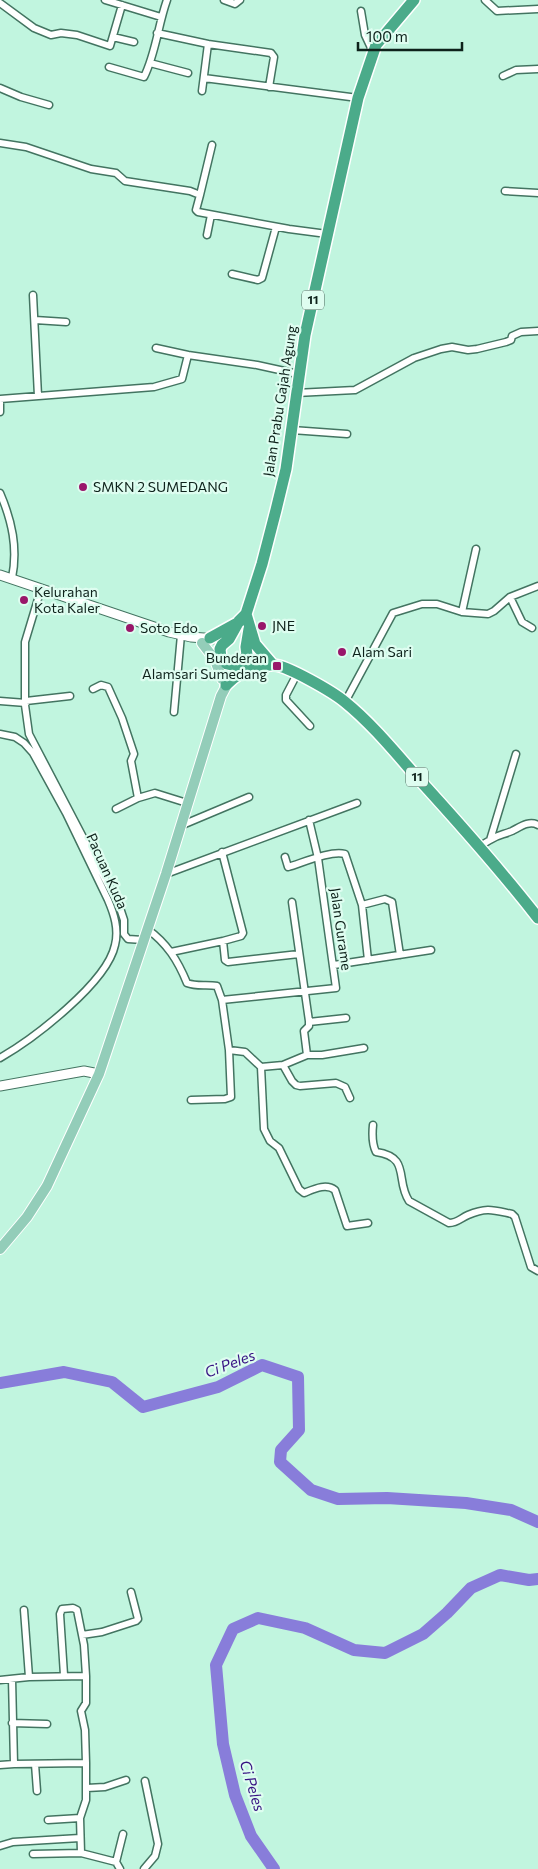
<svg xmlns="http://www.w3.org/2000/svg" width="538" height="1869" viewBox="0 0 538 1869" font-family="Commissioner,sans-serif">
	<rect width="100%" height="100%" fill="#c1f5df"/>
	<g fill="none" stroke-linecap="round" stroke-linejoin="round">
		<!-- river -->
		<path stroke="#887dda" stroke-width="12" d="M0,1383L64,1372L112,1382L143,1407L218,1387L262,1365L298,1377L299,1430L281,1450L280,1462L311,1490L338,1499L387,1498L466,1503L511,1510L538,1522
			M274,1869L251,1836L235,1795L223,1744L216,1665L233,1629L258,1618L305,1628L354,1650L385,1653L423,1634L447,1613L471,1588L500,1575L529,1580L538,1579"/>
		<!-- street casing -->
		<g stroke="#437461" stroke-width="9">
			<path id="street" d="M105,0L161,17
				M224,0L235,4L240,0
				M485,0L497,11L538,9
				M0,3L34,28L51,35L61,33L77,35L110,46L122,5
				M361,11L365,35L373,52
				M157,33L208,44
				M113,37L134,42
				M150,63L188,73
				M109,67L144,77C156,53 158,25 167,0
				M503,76L516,70L538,69
				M204,78L358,98
				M0,88L21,97L49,105
				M202,91L208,44L271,53L274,57L269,87
				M0,143L26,147L91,169L116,173L125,181L190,191L200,195L196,210L198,212L289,229L327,234
				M505,191L538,193
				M200,195L212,145
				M207,235L211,215
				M232,274L258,280L262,278L276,227
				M33,295L38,396
				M35,320L66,322
				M156,348L188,355
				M296,393L355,390L414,358L441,349L452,347L468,350L477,349L506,342L511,340L512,336L521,332L538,331
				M0,399L154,387L182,379L188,355L257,365L298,374
				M0,412V399
				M292,430L347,434
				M0,493C12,521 18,548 12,578
				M41,589L25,642V705L29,734L120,908L124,920V934L128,939L143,940
				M510,597L522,622L532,628
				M462,612L476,549
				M297,674L286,695V700L310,726
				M93,689L101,685L108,687L122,718L134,754L131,761L138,798
				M0,701L26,703
				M26,701L70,696
				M345,702L393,613L422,604H437L462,612L488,614L494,611L510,597L538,586
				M174,712L181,635
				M0,734L15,737L24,743L33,753L66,813L108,900C114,914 119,929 115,945C107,983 33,1039 0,1058
				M116,809L138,798L155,793L187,803
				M180,826L249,797
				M490,840C499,834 503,835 512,831C520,827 529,820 538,825
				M480,846L490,840L516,754
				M285,857L288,867C302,863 331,850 345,854L362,905L368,960
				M166,874L357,803
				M292,902L309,1021V1026L304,1031L307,1055H322L364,1048
				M362,905L385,899L392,902L400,955
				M147,929C167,943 178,961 187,983C197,987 207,984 217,986L222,1000L229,1050L245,1052L261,1067L283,1065L307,1055
				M223,941L225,960L228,962L299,954
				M171,952L223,941L241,936L243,933L222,852
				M334,965L431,950
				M222,1000L336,988L318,858L309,820
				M309,1022L346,1018
				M283,1065L292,1081L296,1085L300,1086L336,1083L345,1087L350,1098
				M261,1067L264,1129L270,1141L279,1148L299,1189L304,1193C314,1189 326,1183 335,1190L347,1226L368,1223
				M191,1100L225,1099L231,1097L229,1050
				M373,1125C372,1135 372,1144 376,1152C411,1157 395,1180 409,1201L449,1223C457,1223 461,1218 468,1215C487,1207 493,1210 512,1214L515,1217L531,1267L538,1271
				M24,1610L29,1677
				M82,1635L102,1632L136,1621L138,1619L131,1592
				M12,1679L14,1764L86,1763V1800L80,1818L81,1853L116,1862L120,1869
				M0,1680L29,1677L86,1676L84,1645L77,1610L73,1608L62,1609L60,1614L64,1675
				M12,1723L47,1724
				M86,1763L85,1730L81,1711L86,1703V1676
				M35,1764L37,1791
				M0,1765L14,1764
				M87,1788L105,1787L126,1780
				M48,1820L80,1818
				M0,1846L13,1842L80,1838
				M33,1854L81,1853
				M116,1862L123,1834
				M144,1869L155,1856L158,1844L145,1781"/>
		</g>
		<!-- secondary casing -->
		<g stroke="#437461" stroke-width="11">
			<path id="secondary" d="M0,575L169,632L191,637L217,639
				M0,1086L84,1071L99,1074"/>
		</g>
		<!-- primary casing -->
		<g stroke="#fff" stroke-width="12">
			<path id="primary" d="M202,643L215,660L222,679
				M0,1249L27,1217L47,1186L99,1074L166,874L221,696L230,679"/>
		</g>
		<!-- highway casing -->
		<g stroke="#fff" stroke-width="14">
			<path id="highway" d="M246,614L255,644L273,665
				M210,638L239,622
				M240,664L247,655L246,647L249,629
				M262,666L251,664L236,666L227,664L221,658L220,649L222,645L229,639L239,621L246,614L262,564L276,510L286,469L305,335L358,98L376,45L414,0
				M226,685C239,672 255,664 274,665C288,666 333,692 345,702C371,723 394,751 416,776C458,822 499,868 538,918"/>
		</g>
		<!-- street -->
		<use href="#street" stroke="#fff" stroke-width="6"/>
		<!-- secondary -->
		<use href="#secondary" stroke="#fff" stroke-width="9"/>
		<!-- primary -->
		<use href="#primary" stroke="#93cdb9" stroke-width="10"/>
		<!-- highway -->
		<use href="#highway" stroke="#4bab8a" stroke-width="11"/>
	</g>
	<!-- markers -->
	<g fill="#99166a" stroke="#defdf0" stroke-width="2">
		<circle cx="83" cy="487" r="5"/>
		<circle cx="24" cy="600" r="5"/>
		<circle cx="262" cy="626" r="5"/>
		<circle cx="130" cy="628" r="5"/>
		<circle cx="342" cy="652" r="5"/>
		<rect x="272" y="661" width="10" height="10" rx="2.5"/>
	</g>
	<g text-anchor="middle" stroke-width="4.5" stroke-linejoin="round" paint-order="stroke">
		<!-- shield labels -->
		<g fill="#defdf0" stroke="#4c645b" stroke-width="1">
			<rect x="302" y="290.5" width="22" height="19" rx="4"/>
			<rect x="406" y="767.5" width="22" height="19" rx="4"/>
		</g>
		<g font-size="12" font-weight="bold" fill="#0e221b">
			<text x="313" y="304">11</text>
			<text x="417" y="781">11</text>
		</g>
		<!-- street labels -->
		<g font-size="14" fill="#0e221b" stroke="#defdf0">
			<text transform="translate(280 401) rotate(-81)" y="5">Jalan Prabu Gajah Agung</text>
			<text transform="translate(107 871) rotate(66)" y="5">Pacuan Kuda</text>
			<text transform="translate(341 929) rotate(82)" y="5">Jalan Gurame</text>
		</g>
		<!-- poi labels -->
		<g font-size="14" fill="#0e221b" stroke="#defdf0" text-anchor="start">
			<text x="93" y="492">SMKN 2 SUMEDANG</text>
			<text x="34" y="597">Kelurahan<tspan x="34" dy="16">Kota Kaler</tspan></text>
			<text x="272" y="631">JNE</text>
			<text x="140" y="633">Soto Edo</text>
			<text x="352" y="657">Alam Sari</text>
			<text x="267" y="663" text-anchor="end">Bunderan<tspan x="267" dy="16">Alamsari Sumedang</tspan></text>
		</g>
		<!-- water labels -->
		<g font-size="15" font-style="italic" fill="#371383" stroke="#defdf0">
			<text transform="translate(230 1364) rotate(-21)" y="5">Ci Peles</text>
			<text transform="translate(252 1786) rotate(73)" y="5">Ci Peles</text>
		</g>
	</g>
	<!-- scale -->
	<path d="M358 42v8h104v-8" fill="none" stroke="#0e221b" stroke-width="2.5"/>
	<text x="366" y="42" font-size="15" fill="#0e221b" stroke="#defdf0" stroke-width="4" paint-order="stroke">100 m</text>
</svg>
